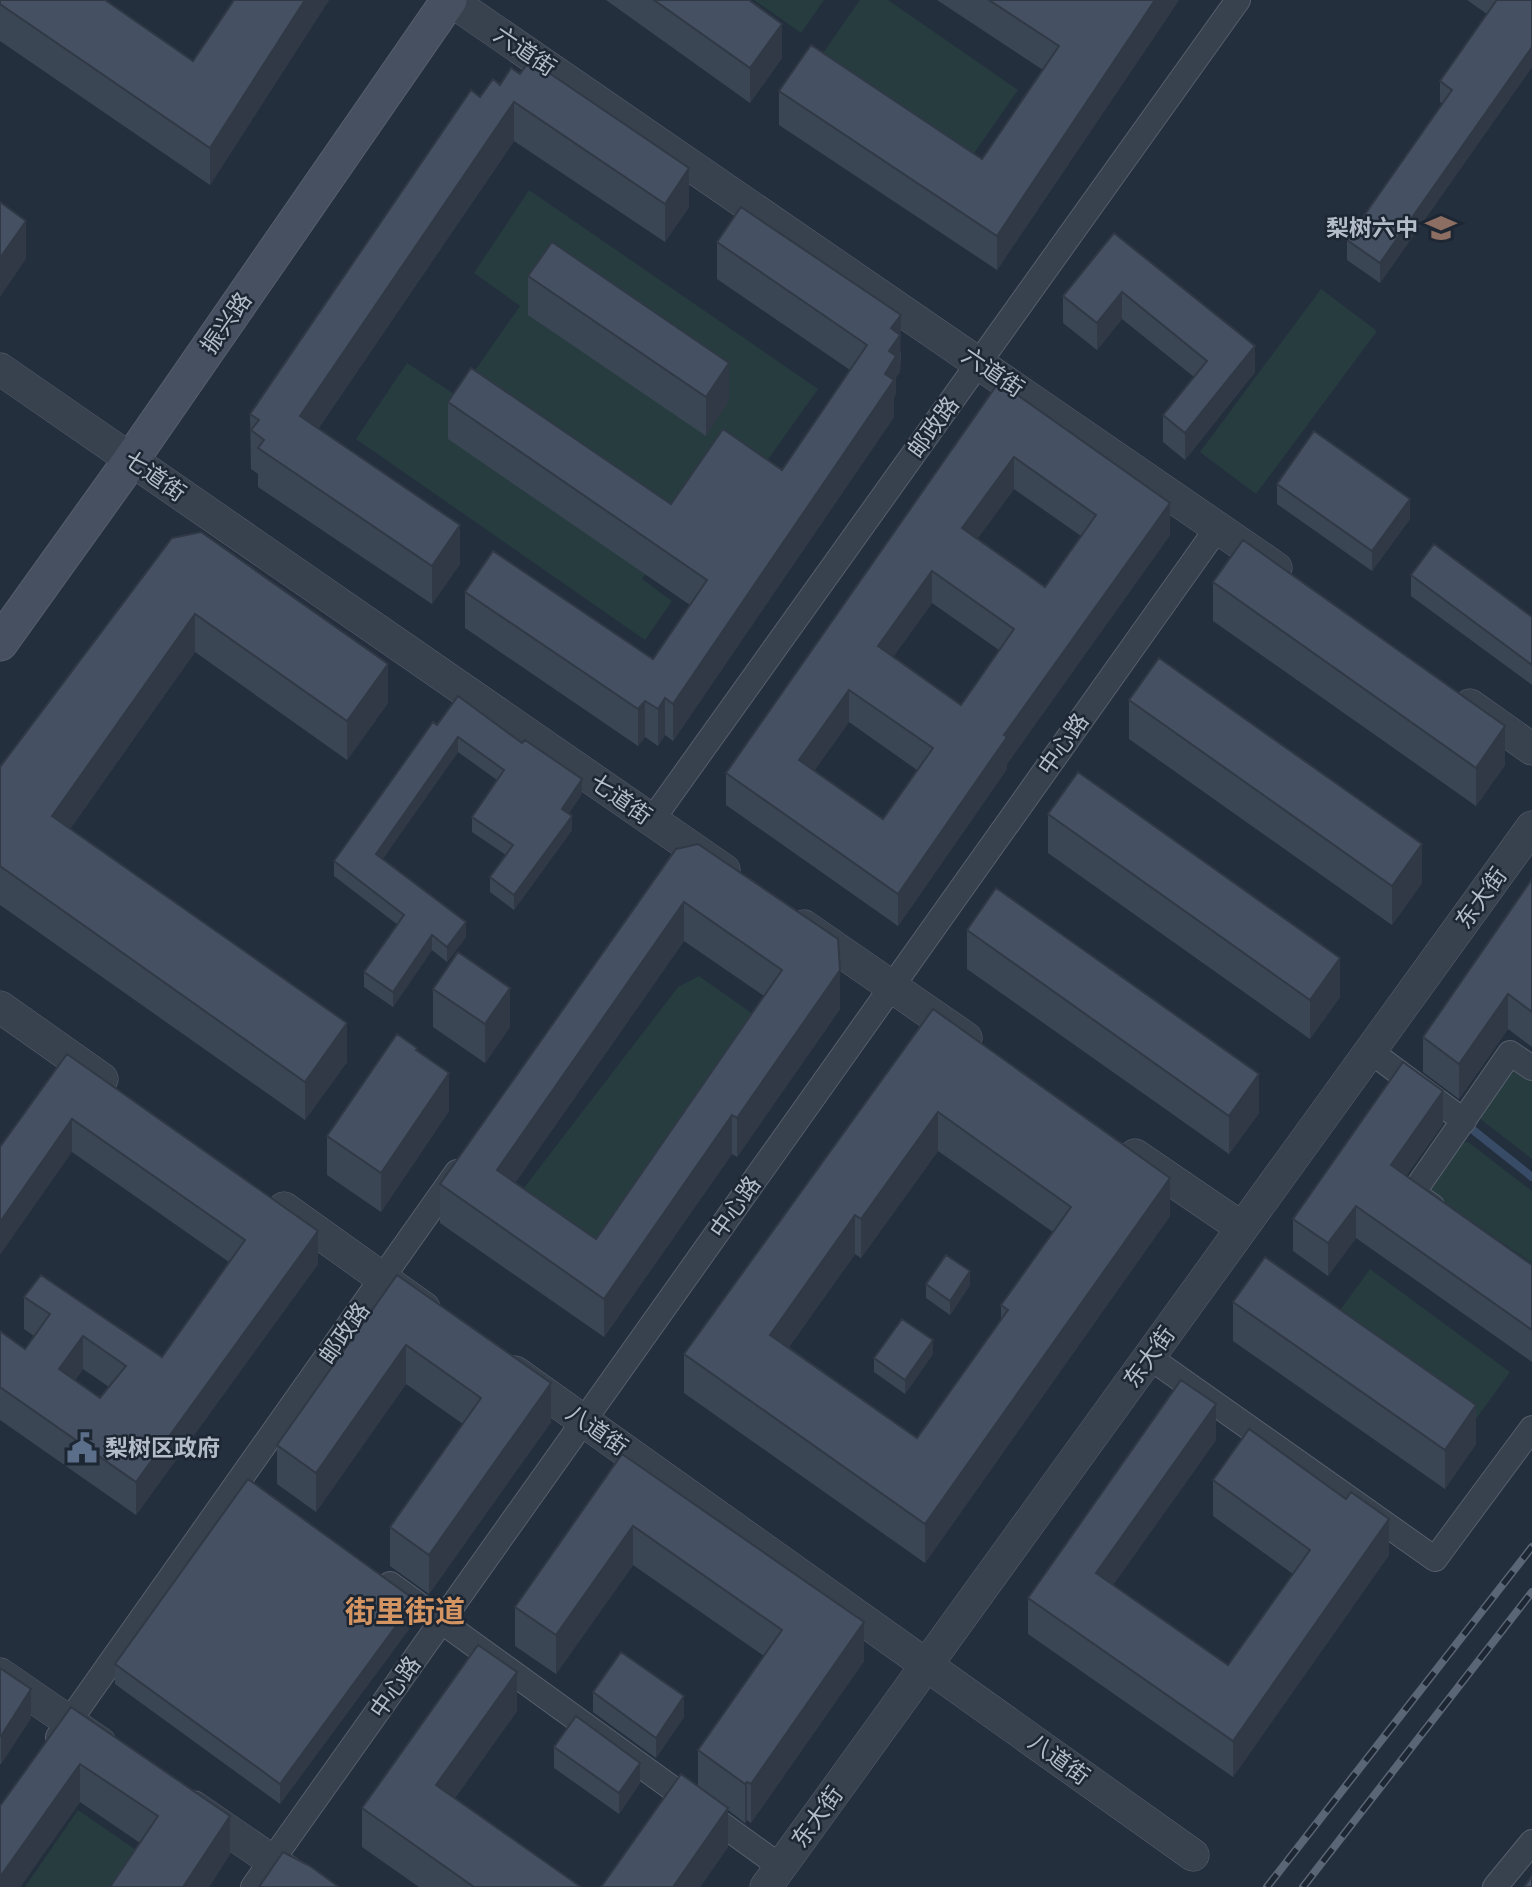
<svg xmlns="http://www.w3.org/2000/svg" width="1532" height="1887" viewBox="0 0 1532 1887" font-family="'Sofia Sans Condensed','Noto Sans SC',sans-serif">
	<rect width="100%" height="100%" fill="#242f3e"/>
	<!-- green -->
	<path fill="#263c3f" d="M754,0H824L801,33Z
		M860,0H888L1018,90L972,156L823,53Z
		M529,190L818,389L755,478L724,458L642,579L672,601L645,640L356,439L407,363L457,396L520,306L474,273Z
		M1321,289L1377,331L1256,494L1200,452Z
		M699,976L760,1019L594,1252L517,1197L678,987Z
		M1514,1067L1532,1079V1159L1479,1118Z
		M1468,1142L1532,1191V1263L1428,1191L1460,1143Z
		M1370,1269L1510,1372L1473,1423L1333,1320Z
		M78,1810L149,1859L130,1887H25Z"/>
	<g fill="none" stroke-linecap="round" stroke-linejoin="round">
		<!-- stream -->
		<path stroke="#394c67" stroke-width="8" d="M1473,1130L1532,1177"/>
		<!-- minor casing -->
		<g stroke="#565f6c" stroke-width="26">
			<path id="minor" d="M652,820L1238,0
				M1370,1051L1464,1121
				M1432,1206L1413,1193L1510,1053L1532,1068
				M1149,1357L1435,1559L1532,1428
				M390,1584L781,1867
				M58,1737L457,1172
				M253,1887L1218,527
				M1495,1887L1532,1842"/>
		</g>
		<!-- tertiary casing -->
		<g stroke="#565f6c" stroke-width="33">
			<path id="tertiary" d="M450,0L1276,568
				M0,369L724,870
				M1470,705L1532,749
				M804,926L966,1038
				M0,1007L102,1079
				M1135,1155L1242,1228
				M284,1208L424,1308
				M515,1372L1193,1855
				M0,1674L100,1743
				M194,1807L310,1887
				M766,1887L1532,827"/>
		</g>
		<!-- secondary casing -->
		<g stroke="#565f6c" stroke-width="37">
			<path id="secondary" d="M0,643L131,460L449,0"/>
		</g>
		<!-- minor -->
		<use href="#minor" stroke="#38414e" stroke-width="24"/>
		<!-- tertiary -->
		<use href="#tertiary" stroke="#38414e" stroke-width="32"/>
		<!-- secondary -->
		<use href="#secondary" stroke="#465061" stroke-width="35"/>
		<!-- rail casing -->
		<g stroke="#5a6575" stroke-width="8">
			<path id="rail" d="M1267,1887L1532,1547
				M1303,1887L1532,1592"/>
		</g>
		<!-- rail -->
		<use href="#rail" stroke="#1d2633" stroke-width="5" stroke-dasharray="16" stroke-linecap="butt"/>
	</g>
	<!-- wall -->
	<path fill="#3b4654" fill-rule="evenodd" d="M0,0L193,61L234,0H329L210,185L0,41Z
		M606,0H749L782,58L750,103Z
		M937,0H1179L997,270L779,125V91L982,159L1043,70Z
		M1467,0H1532V67L1380,283L1347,260V240L1443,104L1440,102V81L1487,14Z
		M493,79L689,207L665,242L514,141L318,429L460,564L432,604L258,487V474L251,469L250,414Z
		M1114,233L1255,372L1185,460L1163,442V415L1194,377L1122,319L1097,350L1063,323V296Z
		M717,242L901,352L900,372L896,377V393L894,397V417L673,741L665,735L658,746L645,737L638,746L465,628V592L653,659L690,605L448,439V402L671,504L782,470L850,370L717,279Z
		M528,276L729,401L706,436L528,315Z
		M999,382L1170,535L1007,764V769L898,926L726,805V773ZM1014,489L1081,536L1045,587L977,539ZM932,603L999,650L961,705L893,657ZM849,722L917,770L883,819L814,771Z
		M1277,484L1410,519L1372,571L1277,504Z
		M172,538L388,703L347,760L195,652L70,829L347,1062L305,1120L0,905V767Z
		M1411,575L1532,617V685L1411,596Z
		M1213,582L1505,765L1476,806L1213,621Z
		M1129,700L1422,883L1392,925L1129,739Z
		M437,725L582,794L569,813L572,830L514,910L490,892V877L506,855L472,832V817L497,780L458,752L382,859L466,937L447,962L432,950L393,1007L364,987V972L398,925L334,876V861Z
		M1048,814L1340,997L1310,1039L1048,853Z
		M676,849L840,1009L737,1157L732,1154L604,1337L440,1223V1184ZM684,941L764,996L596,1239L515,1183Z
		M1532,879V1047L1508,1029L1459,1099L1423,1072V1037Z
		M967,930L1259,1113L1229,1154L967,969Z
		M433,989L510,1027L485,1063L433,1027Z
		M933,1009L1170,1216L925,1563L684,1393V1354ZM938,1151L1053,1232L1001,1305V1320L917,1438L789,1347L855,1254L861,1258Z
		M417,1051L449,1111L381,1212L327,1175V1136Z
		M67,1054L318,1264L136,1515L0,1420V1331L25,1349L34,1336L24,1329V1297L162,1357L229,1262L72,1152ZM83,1369L109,1387L100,1398L75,1380Z
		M1443,1124L1406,1176L1532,1265V1362L1356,1238L1328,1276L1293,1251V1219Z
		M397,1275L551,1422L429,1594L390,1566V1527L463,1424L406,1384L316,1512L277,1484V1445Z
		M926,1284L970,1285L950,1315L926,1298Z
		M1233,1302L1476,1444L1445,1489L1233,1341Z
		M933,1354L905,1394L874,1372V1358Z
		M1216,1440L1113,1585L1228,1665L1293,1574L1213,1516V1480L1389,1555L1233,1777L1028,1634V1598Z
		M622,1454L864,1661L751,1823L747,1820L745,1823L728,1810V1847L700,1887H601L698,1787V1750L764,1656L633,1565L556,1674L515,1646V1607Z
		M415,1621L280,1804L115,1684V1664Z
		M0,1668L31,1718L1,1764H0Z
		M593,1692L684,1717L656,1758L593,1712Z
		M71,1707L230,1854L209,1887H110L140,1843L80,1802L20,1887H0Z
		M517,1711L455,1798L581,1887H419L362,1847V1808Z
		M554,1747L640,1783L619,1814L554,1768Z"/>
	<!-- shaded-wall -->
	<path fill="#303945" d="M305,0H329L210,185V148Z
		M1155,0H1179L997,270V236Z
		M782,24V58L750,103V68Z
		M1532,47V67L1380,283V263Z
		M514,102V141L300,455V416Z
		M689,168V207L665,242V204Z
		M26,221V259L0,297V258Z
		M1122,292V319L1097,350V323Z
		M901,315L900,372L896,377V393L894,397V417L673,741V704L885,374L891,328Z
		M1255,346V372L1185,460V433Z
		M729,363V401L706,436V397Z
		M1014,457V489L962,560V528Z
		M1410,499V519L1372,571V551Z
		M1170,503V535L1007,764V769L898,926V894L1004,735Z
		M460,525V564L432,604V566Z
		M932,571V603L878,678V646Z
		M195,614V652L52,854V816Z
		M388,664V703L347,760V721Z
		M849,690V722L799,792V760Z
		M665,698V735L658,746V709Z
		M645,701V737L638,746V709Z
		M1505,726V765L1476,806V768Z
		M458,737V752L376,869V854Z
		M582,779V794L562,823V809Z
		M572,816V830L514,910V895Z
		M1422,844V883L1392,925V886Z
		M684,902V941L497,1209V1170Z
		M466,922V937L447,962V947Z
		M432,935V950L393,1007V992Z
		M1340,958V997L1310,1039V1000Z
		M840,970V1009L737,1157V1118Z
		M510,988V1027L485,1063V1024Z
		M1508,994V1029L1459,1099V1064Z
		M347,1023V1062L305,1120V1082Z
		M449,1073V1111L381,1212V1173Z
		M1259,1074V1113L1229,1154V1116Z
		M1443,1091V1124L1391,1197V1165Z
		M938,1112V1151L861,1258V1219Z
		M732,1115V1154L604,1337V1299Z
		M72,1119V1152L0,1255V1222Z
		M1170,1178V1216L925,1563V1524Z
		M1356,1206V1238L1328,1276V1243Z
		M855,1215V1254L770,1373V1335Z
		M318,1231V1264L136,1515V1482Z
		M970,1271V1285L950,1315V1301Z
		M83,1336V1369L59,1402V1369Z
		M933,1340V1354L905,1394V1380Z
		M406,1345V1384L316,1512V1473Z
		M551,1383V1422L429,1594V1555Z
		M1216,1404V1440L1096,1609V1573Z
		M1476,1405V1444L1445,1489V1450Z
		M1389,1519V1555L1233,1777V1741Z
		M633,1526V1565L556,1674V1635Z
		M415,1600V1621L280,1804V1784Z
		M864,1622V1661L751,1823V1784Z
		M517,1672V1711L436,1824V1785Z
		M31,1689V1718L1,1764V1736Z
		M684,1696V1717L656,1758V1738Z
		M640,1763V1783L619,1814V1793Z
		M80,1764V1802L20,1887H0V1877Z
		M747,1782V1820L745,1823V1784Z
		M728,1808V1847L700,1887H673Z
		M230,1816V1854L209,1887H183Z"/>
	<!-- building -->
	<path fill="#455162" stroke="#303945" stroke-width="2" fill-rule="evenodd" d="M0,0H105L193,61L234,0H305L210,148L0,4Z
		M654,0H749L782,24L750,68Z
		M989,0H1155L997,236L779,91L811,45L982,159L1059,46Z
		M1496,0H1532V47L1380,263L1347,240L1452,90L1440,81L1496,1Z
		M530,60L689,168L665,204L514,102L300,416L460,525L432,566L258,448L264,440L251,430L259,420L250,414L471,90L480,97L493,79L500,85L511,68L520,74Z
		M0,202L26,221L0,258Z
		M741,207L901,315L891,328L900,335L889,351L896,356L885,374L894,380L673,704L665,698L658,709L645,701L638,709L465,592L493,551L653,659L707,580L448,402L471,368L671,504L723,429L782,470L867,345L717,242Z
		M1114,233L1255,346L1185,433L1163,415L1207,361L1122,292L1097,323L1063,296Z
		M552,242L729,363L706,397L528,276Z
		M999,382L1170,503L1004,735L1007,737L898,894L726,773ZM1014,457L1096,515L1045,587L962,528ZM932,571L1014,629L961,705L878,646ZM849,690L933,748L883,819L799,760Z
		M1314,431L1410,499L1372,551L1277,484Z
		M201,532L388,664L347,721L195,614L52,816L347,1023L305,1082L0,866V767L172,538Z
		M1243,540L1505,726L1476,768L1213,582Z
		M1434,544L1532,617V665L1411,575Z
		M1159,658L1422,844L1392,886L1129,700Z
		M458,696L522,743L525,740L582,779L562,809L572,816L514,895L490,877L513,845L472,817L504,770L458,737L376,854L466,922L447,947L432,935L393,992L364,972L404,915L334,861L433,722L437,725Z
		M1078,772L1340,958L1310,1000L1048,814Z
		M698,844L838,939L840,970L737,1118L732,1115L604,1299L440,1184L676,849ZM684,902L782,970L596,1239L497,1170Z
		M1532,879V1012L1508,994L1459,1064L1423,1037Z
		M996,888L1259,1074L1229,1116L967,930Z
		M458,952L510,988L485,1024L433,989Z
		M933,1009L1170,1178L925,1524L684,1354ZM938,1112L1071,1207L1001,1305L1008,1310L917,1438L770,1335L855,1215L861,1219Z
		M397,1034L417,1048L416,1050L449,1073L381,1173L327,1136Z
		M67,1054L318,1231L136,1482L0,1387V1331L25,1349L50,1314L24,1297L41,1275L162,1357L245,1240L72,1119L0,1222V1147ZM83,1336L126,1366L100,1398L59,1369Z
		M1403,1062L1443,1091L1391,1165L1532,1265V1330L1356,1206L1328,1243L1293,1219Z
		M946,1255L970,1271L950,1301L926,1284Z
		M1265,1257L1476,1405L1445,1450L1233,1302Z
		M397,1275L551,1383L429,1555L390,1527L481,1398L406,1345L316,1473L277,1445Z
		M902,1319L933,1340L905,1380L874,1358Z
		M1181,1380L1216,1404L1096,1573L1228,1665L1310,1550L1213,1480L1249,1429L1346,1499L1351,1492L1389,1519L1233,1741L1028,1598Z
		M622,1454L864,1622L751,1784L747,1782L745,1784L698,1750L782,1630L633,1526L556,1635L515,1607Z
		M248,1479L415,1600L280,1784L115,1664Z
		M478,1645L517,1672L436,1785L581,1887H474L362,1808Z
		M621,1652L684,1696L656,1738L593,1692Z
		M0,1668L31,1689L1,1736L0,1735Z
		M71,1707L230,1816L183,1887H110L158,1816L80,1764L0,1877V1806Z
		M576,1716L640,1763L619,1793L554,1747Z
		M681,1774L728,1808L673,1887H601Z
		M283,1852L310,1866L339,1887H259Z
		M1532,1876V1887H1524Z"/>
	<!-- icons -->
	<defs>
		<g id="school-bare" transform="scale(2.415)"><path d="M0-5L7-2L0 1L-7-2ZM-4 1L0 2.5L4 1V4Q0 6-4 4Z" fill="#8d6e63" stroke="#1d2633" stroke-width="2.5" paint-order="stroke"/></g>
		<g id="civic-bare" transform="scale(2.415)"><path d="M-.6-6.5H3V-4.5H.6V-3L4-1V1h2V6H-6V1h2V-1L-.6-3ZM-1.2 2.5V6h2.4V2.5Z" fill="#5c6f8a" stroke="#1d2633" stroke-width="2.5" paint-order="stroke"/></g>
	</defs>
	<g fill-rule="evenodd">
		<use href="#school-bare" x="1441" y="228"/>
		<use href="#civic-bare" x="82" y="1448"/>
	</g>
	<g text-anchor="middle" stroke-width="5" stroke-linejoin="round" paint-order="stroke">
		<!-- street labels -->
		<g font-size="23" fill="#b4bcc9" stroke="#1d2633">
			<text transform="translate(525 51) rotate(34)" y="8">六道街</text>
			<text transform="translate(226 323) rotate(-55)" y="8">振兴路</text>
			<text transform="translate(993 372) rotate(34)" y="8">六道街</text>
			<text transform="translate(933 427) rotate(-54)" y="8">邮政路</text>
			<text transform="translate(155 476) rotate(35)" y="8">七道街</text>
			<text transform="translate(1063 744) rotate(-55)" y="8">中心路</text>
			<text transform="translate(621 799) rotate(35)" y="8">七道街</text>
			<text transform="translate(1481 898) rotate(-54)" y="8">东大街</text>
			<text transform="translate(735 1207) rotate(-55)" y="8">中心路</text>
			<text transform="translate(344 1333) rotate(-55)" y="8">邮政路</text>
			<text transform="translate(1149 1357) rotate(-54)" y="8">东大街</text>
			<text transform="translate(597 1430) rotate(35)" y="8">八道街</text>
			<text transform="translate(395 1687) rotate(-55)" y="8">中心路</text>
			<text transform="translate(1059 1759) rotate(36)" y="8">八道街</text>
			<text transform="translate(817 1817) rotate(-54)" y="8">东大街</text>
		</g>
		<!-- poi labels -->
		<g font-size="23" font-weight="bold" fill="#b4bcc9" stroke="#1d2633" text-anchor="end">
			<text x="1418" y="236">梨树六中</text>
			<text x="105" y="1456" text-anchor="start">梨树区政府</text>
		</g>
		<!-- district labels -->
		<g font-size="30" font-weight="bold" fill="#d59563" stroke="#1d2633">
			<text x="405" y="1622">街里街道</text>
		</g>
	</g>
</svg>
